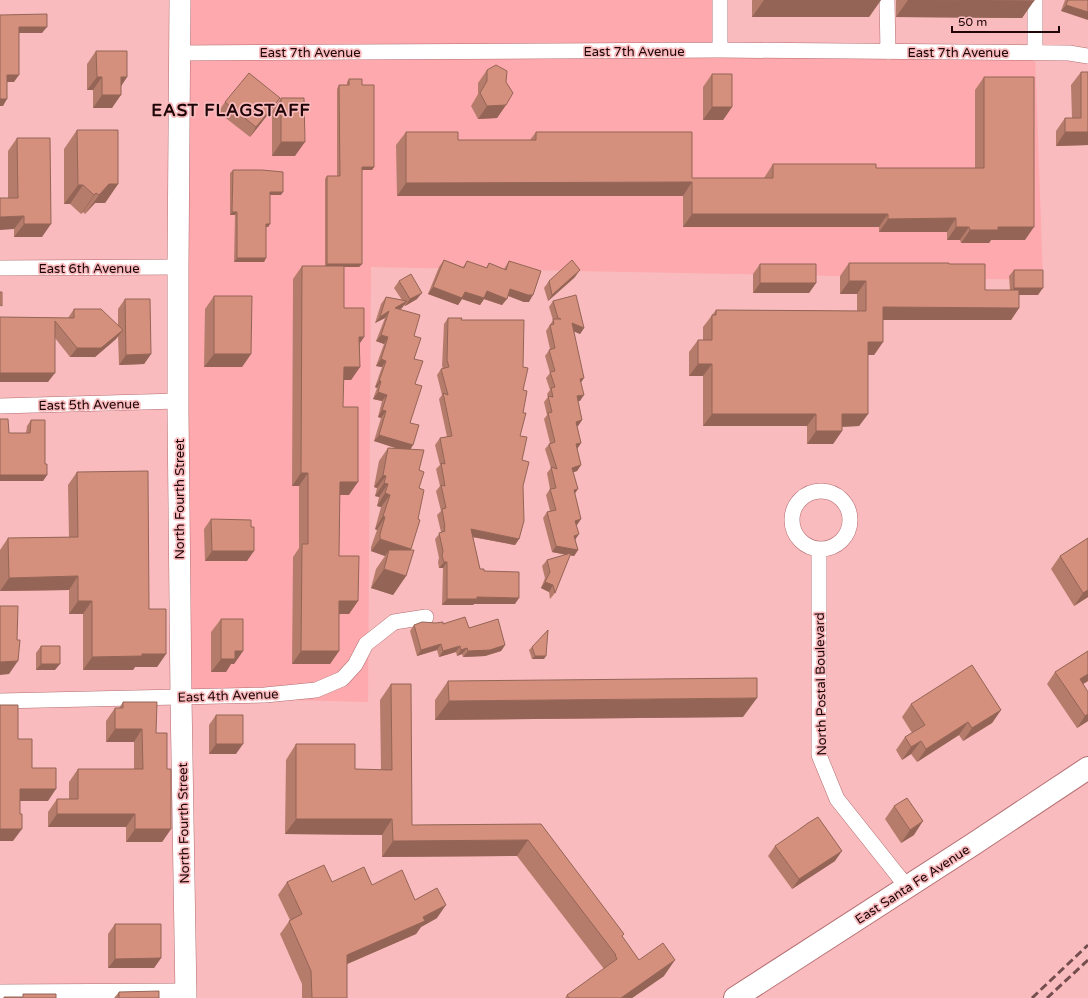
<svg xmlns="http://www.w3.org/2000/svg" width="1088" height="998" viewBox="0 0 1088 998" font-family="'Varela Round',sans-serif">
	<rect width="100%" height="100%" fill="#f9bbbd"/>
	<!-- built -->
	<path fill="#fda9ad" d="M179,0H720V50L1035,53L1043,280L371,267L368,702L181,697Z"/>
	<g fill="none" stroke-linecap="round" stroke-linejoin="round">
		<!-- street casing -->
		<g stroke="#b36d71" stroke-width="16">
			<path id="street" d="M720,0V50
				M887,0L888,52
				M180,53L720,50L1069,53L1088,56
				M1035,53V0
				M0,268L178,267
				M0,406L178,401
				M792 520a29 29 0 1 1 58 0a29 29 0 1 1-58 0Z
				M819,549V755L837,799L907,887
				M0,701L265,695L316,690L342,679L355,665L366,644L394,622L426,617
				M0,992L186,991"/>
		</g>
		<!-- secondary casing -->
		<g stroke="#b36d71" stroke-width="22">
			<path id="secondary" d="M180,0L178,267V412L181,697L186,998"/>
		</g>
		<!-- primary casing -->
		<g stroke="#b36d71" stroke-width="24">
			<path id="primary" d="M735,998L972,845L1088,768"/>
		</g>
		<!-- street -->
		<use href="#street" stroke="#fff" stroke-width="15"/>
		<!-- secondary -->
		<use href="#secondary" stroke="#fff" stroke-width="21"/>
		<!-- primary -->
		<use href="#primary" stroke="#fff" stroke-width="22"/>
		<!-- rail -->
		<path stroke="#744d4f" stroke-width="3" stroke-dasharray="8 4" stroke-linecap="butt" d="M1032,998L1088,945
			M1047,998L1088,960"/>
	</g>
	<!-- wall -->
	<path fill="#b67c6b" d="M752,0H881L869,17H752Z
		M896,0H1034L1022,18L896,17Z
		M1065,0H1088L1061,11Z
		M96,51L127,77L121,86L112,108H93V90H87V64Z
		M487,70L506,105L497,118L478,119L471,106L478,94V83Z
		M1081,72L1088,145L1056,146V131L1065,118H1072L1071,85Z
		M712,74L732,107L723,120H703V87Z
		M984,77L1025,240H991L989,243H961L960,240H947V232H879V227H683V196H397L396,145L406,132L458,140H530L536,132L692,178H764L773,164L876,168H975V90Z
		M349,79L362,85L374,167L372,170H362V264L359,267H344V308L364,337L360,343V367L351,380H343V407L349,495H340L339,556L358,601L349,614H339V651L330,664H292L293,557L299,548V486H292L293,279L302,266H325V179L327,176H337V89L339,85H347V82Z
		M280,98L273,108L250,137L218,112L225,102Z
		M281,98L295,156H272V111Z
		M77,130L118,184L105,203H95L85,214L83,212L81,214L70,204H64V149Z
		M17,138L42,237H14V229L8,198V151Z
		M233,170L281,195H270V224L268,227H266V258L264,262H234L235,215H230V173Z
		M444,260L463,267L467,261L486,268L489,263L504,269L509,261L529,302H524L508,296L502,305L484,299L480,305L462,299L458,305L428,294L439,267Z
		M849,263L949,264L985,290H1010L1009,276L1014,270L1038,295H1019V308L1011,320H883V342L874,355H868V414L859,426L842,427V431L833,444H807V426H703V376H689V352L698,340H703V327L716,310L857,311V294H840V276Z
		M760,264L816,283L809,293H753V274Z
		M575,277L548,301L544,288L549,281Z
		M399,281L417,299L405,306L404,305L402,308L400,309L414,336L415,384L410,423L413,445L410,449L419,470V488L411,549V550L406,576L393,595L371,588L376,569L385,556L371,551V547L377,530L375,529L381,507L377,506L379,497L375,496L377,488L374,487L379,461L388,448L398,449L374,441L381,418L378,417L382,401L373,399L377,388L375,387L382,367L376,366L384,344L376,341L385,318L375,323L381,304L386,297L402,300L394,288Z
		M214,296L251,354L242,367H204L205,309Z
		M125,299L151,354L144,364L119,365L118,336L116,339L95,357H70L55,338L48,382L0,317L68,318L74,309L118,325V309Z
		M553,301L584,328L580,334L574,331L581,383L580,401H578L582,420L578,426H577L581,443L577,449L581,465L577,471L573,472L575,494L581,519L576,525L575,540L578,550L574,556L570,555L555,593L550,599L549,592L541,588L545,578L542,566L547,560L566,555L552,552L543,518L547,512L550,511L546,495L550,489L547,473L551,468L545,449L550,443L544,419L547,415L544,402L548,397L547,394L550,390L546,378L550,373L545,356L550,349L546,331L553,320L549,307Z
		M448,318L461,320L523,367V413L520,436L522,460L523,486L519,539L515,545L473,537L480,569L484,571L515,604H474L473,605H442L443,568H439L438,562L439,558L435,539L441,532L437,515L441,511L436,491L440,486L436,469L440,465L435,445L440,438L447,437L439,399L442,395L437,375L441,369H443L442,366L444,324Z
		M0,419L9,433H26L27,426L31,420L45,464L47,475L43,481H0Z
		M77,472L149,609L166,654L157,667H135L133,670H83V614H69V590L0,591V550L8,538L69,537L68,485Z
		M211,519L247,561H205L204,529Z
		M1088,538V597L1074,606L1051,569L1060,556Z
		M221,619L243,651L234,664H231L226,672H211V632Z
		M443,624L469,628L505,645L501,651L485,656L463,657L462,654L457,656L456,652L439,657L437,650L417,656L410,631L414,625Z
		M41,646L55,670H36V653Z
		M532,647L544,659H532L529,650Z
		M1088,651V681L1083,684L1088,721L1077,728L1047,684L1055,672Z
		M448,681L743,717L435,720V700Z
		M391,684L412,825L541,824L639,960L664,976L632,998H565L567,995L604,969L517,856L382,857V835L285,834L286,760L296,744L355,769L381,770L380,700Z
		M123,702L156,733L167,769L171,829L162,842H126V827H48V812L57,799H69V782L78,769H134V742H106V721L115,708H119Z
		M911,704L1001,710L992,723L963,741L959,735L917,762L911,754L902,760L896,750L905,737L912,733L902,717Z
		M216,715L236,754H209V725Z
		M894,806L914,835L901,843L885,819Z
		M775,846L835,861L792,889L768,856Z
		M287,882H332L372,885L415,900L437,918L421,927L416,934L347,964V998H302V984L280,934L290,920L278,895Z
		M115,924L161,958L154,968H108V934Z
		M119,992L159,998H114Z"/>
	<!-- shaded-wall -->
	<path fill="#946557" d="M764,0H881L869,17H752Z
		M908,0L1034,1L1022,18L896,17Z
		M1066,5L1088,12V20L1061,11Z
		M19,27H47L42,33H15Z
		M7,75H19L14,82H3Z
		M97,77H102L93,90H87Z
		M121,77H127L118,91Z
		M102,95H121L112,108H93Z
		M280,98L273,108L250,137L256,127Z
		M0,99H7L3,106H0Z
		M506,105L497,118L478,119L487,106Z
		M712,107H732L723,120H703Z
		M1065,132H1088V145L1056,146Z
		M281,142H305L295,156H272Z
		M362,167H374L372,170H359Z
		M692,182L683,196H397L406,183Z
		M109,184H118L105,203H95L85,214L99,195Z
		M78,185H83L70,204H64Z
		M270,192H283L281,195H268Z
		M96,193L83,212L81,214L94,195Z
		M232,212H237L235,215H230Z
		M692,214H888L879,227H683Z
		M24,216L14,229L0,230V217Z
		M956,218L947,232H879L888,219Z
		M24,224H51L42,237H14Z
		M266,224H270L268,227H264Z
		M956,227H969L960,240H947Z
		M998,227H1034L1025,240H991L989,243H961L970,230Z
		M237,258H266L264,262H234Z
		M327,264H362L359,267H325Z
		M580,270L575,277L548,301L552,295Z
		M849,281H866L857,294H840Z
		M760,283H816L809,293H753Z
		M433,287L465,292L487,291L507,299L502,305L484,299L480,305L462,299L458,305L428,294Z
		M1014,288H1043L1038,295H1010Z
		M510,289L533,295L529,302H524L506,295Z
		M422,293L417,299L405,306L410,299Z
		M407,301L402,308L391,314L395,308Z
		M883,307L1019,308L1011,320H874Z
		M389,311L385,318L375,323L380,317Z
		M572,323L584,328L580,334L568,329Z
		M123,330L116,339L95,357H70L77,348Z
		M381,335L388,337L384,344L376,341Z
		M359,337H364L355,350Z
		M868,342H883L874,355H859Z
		M151,354L144,364L119,365L126,355Z
		M214,354H251L242,367H204Z
		M381,359L386,361L382,367L376,366Z
		M698,364H712L703,376H689Z
		M344,367H360L351,380H334Z
		M0,373H55L48,382H0Z
		M584,378L580,384V379Z
		M379,381H381L377,388L375,387Z
		M378,392L387,395L382,401L373,399Z
		M584,395L580,401L572,402L577,396Z
		M382,410L386,411L381,418L378,417Z
		M712,414H816L807,426H703Z
		M842,414H868L859,426L833,427Z
		M582,420L578,426L571,428L576,422Z
		M816,431H842L833,444H807Z
		M379,435L413,445L409,452L374,441Z
		M581,443L577,449L571,450L576,444Z
		M581,465L577,471L568,474L572,468Z
		M301,473H308L299,486H292Z
		M0,475H47L43,481H0Z
		M383,475L386,476L377,488L374,487Z
		M340,482H358L349,495H331Z
		M384,483L388,484L379,497L375,496Z
		M578,489L574,495V490Z
		M385,493L390,495L381,507L377,506Z
		M383,516L385,517L377,530L375,529Z
		M581,519L577,525L571,527L575,521Z
		M471,529L519,539L515,545L467,536Z
		M579,534L575,540L574,536Z
		M380,539L411,549L403,561L389,550L385,556L371,551Z
		M556,546L578,550L574,556L552,552Z
		M212,551H254L247,561H205Z
		M444,562H447L443,568H439Z
		M384,569L406,576L393,595L371,588Z
		M78,576L69,590L0,591L9,578Z
		M545,582L553,585L549,592L541,588Z
		M1088,590V597L1074,606L1083,593Z
		M477,597L519,598L515,604H474L473,605H442L447,599Z
		M78,601H92L83,614H69Z
		M339,601H358L349,614H330Z
		M441,644L437,650L417,656L421,650Z
		M505,645L501,651L485,656L463,657L468,651Z
		M460,646L456,652L439,657L443,651Z
		M467,648L462,654L457,656L461,650Z
		M235,651H243L234,664H231L226,672H211L221,659Z
		M301,651H339L330,664H292Z
		M142,654H166L157,667H135L133,670H83L92,657Z
		M535,656H546L544,659H532Z
		M18,661L9,674L0,675V662Z
		M41,664H60L55,670H36Z
		M1088,674V681L1071,691L1080,679Z
		M757,698L743,717L435,720L449,701Z
		M1001,710L992,723L963,741L972,728Z
		M1088,714V721L1077,728L1085,716Z
		M968,722L959,735L917,762L926,749Z
		M115,729H142L134,742H106Z
		M921,741L911,754L902,760L911,747Z
		M216,744H243L236,754H209Z
		M20,789H56L48,801H11Z
		M57,814H135L126,827H48Z
		M296,819H392L382,835L285,834Z
		M923,821L914,835L901,843L910,830Z
		M0,829H22L13,841H0Z
		M135,829H171L162,842H126Z
		M528,840L517,856L382,857L393,841Z
		M842,851L835,861L792,889L799,879Z
		M446,905L437,918L421,927L416,934L338,968L347,955L423,917Z
		M161,958L154,968H108L115,959Z
		M675,960L664,976L632,998H620Z"/>
	<!-- building -->
	<path fill="#d4907c" stroke="#946557" d="M923,0H1034V1Z
		M1068,0H1088V12L1066,5Z
		M47,14V27H19V75H7V99H0V15Z
		M96,51H127V77H121V95H102V77H97Z
		M496,65L507,71L506,82L513,93L506,105L487,106L480,93L487,81V70Z
		M1081,72H1088V132H1065V118H1081Z
		M249,73L280,98L256,127L225,102Z
		M712,74H732V107H712Z
		M984,77H1034V227H998V230H970L969,227H956V218L888,219V214H692V182L406,183V132H458V140H536V132H692V178H773V164H876V168H984Z
		M349,79H362V85H374V167H362V264H327V176H340L339,85H349Z
		M281,98H304L305,142H281Z
		M77,130H118V184H109L99,195L96,193L94,195L83,185H78Z
		M17,138H50L51,224H24V216L0,217V198H18Z
		M233,170H262L283,172V192H270V224H266V258H237V212H232Z
		M444,260L464,268L467,261L487,268L489,263L506,270L509,261L541,271L533,295H528L510,289L507,299L487,291L484,298L465,292L462,298L433,287Z
		M572,260L580,270L552,295L549,281Z
		M849,263H949V264H985V290H1019V308L883,307V342H868V414H842V431H816V414H712V364H698V340H712V315H716V310L866,311V281H849Z
		M760,264H816V283H760Z
		M302,266H344V308H364V337H359L360,367H344L343,407H358V482H340L339,556H359L358,601H339V651H301L302,544H308V473H301Z
		M1014,270H1043V288H1014Z
		M411,274L422,293L410,299L399,281Z
		M0,292H2V306L0,305Z
		M576,295L584,328L572,323L584,378L580,379L584,395L577,396L582,420L576,422L581,443L576,444L581,465L572,468L578,489L574,490L581,519L575,521L579,534L574,536L578,550L556,546L547,512L556,510L550,489L556,488L551,467L557,469L549,444L555,442L548,413L552,412L548,396L553,397L551,388L555,387L550,372L555,371L549,350L555,348L550,325L554,324L553,319H561L558,318L553,301Z
		M214,296H252L251,354H214Z
		M386,297L407,301L395,308L420,315L414,336L421,338L414,359L423,361L415,384L422,386L410,423L419,425L413,445L379,435L386,411L382,410L387,395L378,392L381,381H379L386,361L381,359L388,337L381,335L389,311L380,317Z
		M125,299H150L151,354L126,355Z
		M74,309H101L123,330L101,348H77L55,321V373H0V317L74,318Z
		M448,318H462L461,320H524L523,367L528,368L523,390L527,391L523,413H526L520,436L527,437L522,460L529,462L523,486L524,521L519,539L471,529L480,569H484V571L519,572V598L477,597V599H447V562H444L442,556L443,551L439,533L445,531L444,527H445L442,509L446,508L441,485L445,486L441,463L445,464L440,438L452,436L443,393L448,395L441,369L449,367L447,360Z
		M0,419H8L9,433H30L31,420H45V464H47V475H0Z
		M388,448L424,450L419,470L424,472L419,488L424,490L418,519L420,520L411,549L380,539V534L385,517L383,516L390,495L385,493L388,484L384,483L386,476L383,475Z
		M148,471L149,609H166V654H142V656L92,657V601H78V576L9,578L8,538L78,537L77,472Z
		M211,519L251,520V527H254V551H212Z
		M1088,538V590L1083,593L1060,556Z
		M389,550H414L406,576L384,569Z
		M571,553L555,593L553,585L545,582L550,572L547,560Z
		M0,606H18L17,640H20L18,661L0,662Z
		M465,617L469,628L498,619L505,645L490,650L468,651L467,648L461,650L460,646L443,651L441,644L421,650L414,625L422,622L436,623L443,622V624Z
		M221,619H243V651H235V659H221Z
		M548,630L546,656H535L532,647Z
		M41,646H60V664H41Z
		M1088,651V674L1080,679L1088,692V714L1085,716L1055,672Z
		M972,665L1001,710L972,728L968,722L926,749L921,741L911,747L905,737L925,725L911,704Z
		M757,678V698L449,701L448,681Z
		M391,684H411L412,825L541,824L624,934L622,936L639,960L663,943L675,960L621,998H569L567,995L617,959L615,955H616L528,840L393,841L392,819H296V744H355V769L392,770Z
		M123,702H157L156,733H167V769H171V829H135V814H57V799H78V769H143L142,729H115V708H123Z
		M0,705H18V739H32V768H56V789H20V814H22V829H0Z
		M216,715H243V744H216Z
		M907,798L923,821L910,830L894,806Z
		M818,817L842,851L799,879L775,846L797,831L808,823Z
		M324,865L332,882L364,867L372,885L402,870L415,900L437,888L446,905L423,917L425,921L347,955V998H312L311,971L289,921L302,914L287,882Z
		M115,924H161V958L115,959Z
		M159,991V998H119V992Z
		M23,994H56V998H4V997H23Z"/>
	<g text-anchor="middle" stroke-width="3.5" stroke-linejoin="round" paint-order="stroke">
		<!-- street labels -->
		<g font-size="13" fill="#1e0507" stroke="#f9bbbd">
			<text x="634" y="56">East 7th Avenue</text>
			<text x="310" y="57">East 7th Avenue</text>
			<text x="958" y="57">East 7th Avenue</text>
			<text x="89" y="273">East 6th Avenue</text>
			<text transform="translate(89 404) rotate(-1)" y="5">East 5th Avenue</text>
			<text transform="translate(179 499) rotate(-90)" y="5">North Fourth Street</text>
			<text transform="translate(820 684) rotate(-91)" y="5">North Postal Boulevard</text>
			<text transform="translate(228 695) rotate(-2)" y="5">East 4th Avenue</text>
			<text transform="translate(183 823) rotate(-91)" y="5">North Fourth Street</text>
			<text transform="translate(912 884) rotate(-33)" y="5">East Santa Fe Avenue</text>
		</g>
		<!-- district labels -->
		<g font-size="17" font-weight="bold" letter-spacing="1" fill="#1e0507" stroke="#f9bbbd">
			<text x="231" y="116">EAST FLAGSTAFF</text>
		</g>
	</g>
	<!-- scale -->
	<path d="M952 26v6h107v-6" fill="none" stroke="#1e0507" stroke-width="2"/>
	<text x="958" y="26" font-size="12" fill="#1e0507" stroke="#f9bbbd" stroke-width="3" paint-order="stroke">50 m</text>
</svg>
